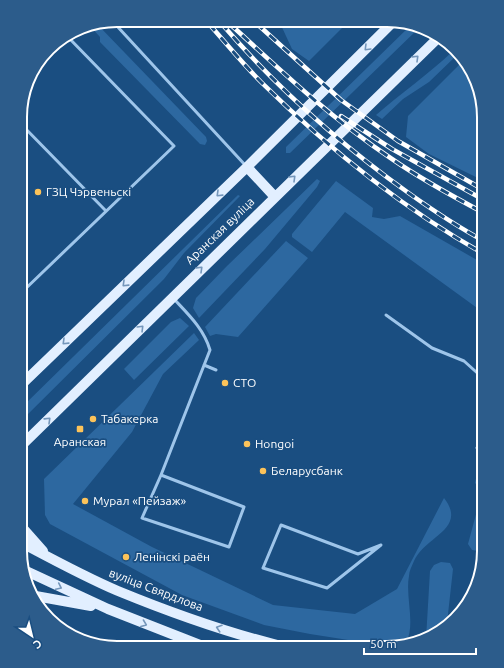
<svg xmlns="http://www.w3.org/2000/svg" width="504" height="668" viewBox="0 0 504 668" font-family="Ubuntu,sans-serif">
	<rect width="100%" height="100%" fill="#1a4e81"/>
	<!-- green -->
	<path fill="#2d68a0" d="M348,22L309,61L292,49L280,23Z
		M89,25H98L206,137L207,141L205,145L200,144L100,42V37Z
		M411,25L419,28L290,153H286V147Z
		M453,51L457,55L429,82L403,99L382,119L376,115C401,93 429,74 453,51Z
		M463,61L474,74L484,117V181L429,154L406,137L408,116Z
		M317,179L320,181L317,187L265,249L199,318L193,308L196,298L227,266Z
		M336,181L373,208L372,217L384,219L400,216L484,264V313L345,212L312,252L292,237V234Z
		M238,195L240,196L184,253L164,279L20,422V409Z
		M286,241L308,258L238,337L216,334L210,336L205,327Z
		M180,318L189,326L134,380L124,369L171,322Z
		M194,333L199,340L163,374L132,432L73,504L152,547L273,605L355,614L397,589L444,498C468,529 425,536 414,561C412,566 409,571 409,576C405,597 416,624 406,643L393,647L310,634L264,625L182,595L50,524L45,515L44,479Z
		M480,461L484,463V483L478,486L475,483Z
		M484,503V552L472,550L468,544L478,507Z
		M441,562L450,563L453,569L447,623L430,638L426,639L430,571L434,565Z"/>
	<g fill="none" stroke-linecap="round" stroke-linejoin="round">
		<!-- lane -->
		<path stroke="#9ec5ea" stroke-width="3" d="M116,25L246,166
			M21,124L106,211
			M20,294L174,146L67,36
			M386,315L432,348L464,361L484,379
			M204,365L216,370
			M477,448L484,445
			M161,475L142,518L229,547L244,507L161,475L210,350C204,329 188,314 174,299
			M281,525L358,554L381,545L327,588L263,568Z"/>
		<!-- primary -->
		<path stroke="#e2efff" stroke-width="10" d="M247,167L274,196
			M20,386L247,167L394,21
			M20,447L440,36
			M20,525L43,551
			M20,542C52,559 85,577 118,591C174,614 231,634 289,648
			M24,570L108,609L205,647
			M30,595L91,606"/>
		<!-- rail casing -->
		<g stroke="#fff" stroke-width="4.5">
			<path id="rail" d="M221,23C277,88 340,144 410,194C434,211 458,227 484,241
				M229,23C281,71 333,120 392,159C421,179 452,196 484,213
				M256,23L341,100L398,141L484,190
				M209,24C226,43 243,64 261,82C328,148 402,208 484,254
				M341,116L392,149L484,200"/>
		</g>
		<!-- rail -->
		<use href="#rail" stroke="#1a4e81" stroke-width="3" stroke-dasharray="9" stroke-linecap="butt"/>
	</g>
	<!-- one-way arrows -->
	<defs><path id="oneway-chevron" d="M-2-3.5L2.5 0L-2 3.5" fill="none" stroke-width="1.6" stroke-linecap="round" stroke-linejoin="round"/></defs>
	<g stroke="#7496ba">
		<use href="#oneway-chevron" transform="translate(367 48) rotate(135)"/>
		<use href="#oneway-chevron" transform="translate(416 58) rotate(-44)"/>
		<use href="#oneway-chevron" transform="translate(293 178) rotate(-44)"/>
		<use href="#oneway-chevron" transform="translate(219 194) rotate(136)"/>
		<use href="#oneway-chevron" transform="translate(200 269) rotate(-44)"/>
		<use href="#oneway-chevron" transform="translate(125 284) rotate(136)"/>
		<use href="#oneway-chevron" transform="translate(141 328) rotate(-45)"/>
		<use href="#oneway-chevron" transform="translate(65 342) rotate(136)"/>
		<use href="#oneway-chevron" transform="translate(48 420) rotate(-44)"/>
		<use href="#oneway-chevron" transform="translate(59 587) rotate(25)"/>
		<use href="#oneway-chevron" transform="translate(144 624) rotate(21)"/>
		<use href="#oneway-chevron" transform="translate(219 628) rotate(-162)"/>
	</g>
	<!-- markers -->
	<g fill="#fcc35a" stroke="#1a4e81" stroke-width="1.5">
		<circle cx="38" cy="192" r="4"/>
		<circle cx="225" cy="383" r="4"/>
		<circle cx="93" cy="419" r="4"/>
		<rect x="76" y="425" width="8" height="8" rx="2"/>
		<circle cx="247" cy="444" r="4"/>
		<circle cx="263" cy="471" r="4"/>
		<circle cx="85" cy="501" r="4"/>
		<circle cx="126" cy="557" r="4"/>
	</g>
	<g text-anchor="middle" stroke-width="3.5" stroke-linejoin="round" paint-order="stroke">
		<!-- poi labels -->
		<g font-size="12" fill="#fff" stroke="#1a4e81" text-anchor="start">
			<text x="46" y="196">ГЗЦ Чэрвеньскі</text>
			<text x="233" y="387">СТО</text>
			<text x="101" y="423">Табакерка</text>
			<text x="80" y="446" text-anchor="middle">Аранская</text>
			<text x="255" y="448">Hongoi</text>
			<text x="271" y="475">Беларусбанк</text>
			<text x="93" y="505">Мурал «Пейзаж»</text>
			<text x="134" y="561">Ленінскі раён</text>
		</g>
		<!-- street labels -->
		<g font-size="12" fill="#fff" stroke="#1a4e81">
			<text transform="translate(220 231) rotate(-44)" y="4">Аранская вуліца</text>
			<text transform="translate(156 590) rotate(21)" y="4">вуліца Свярдлова</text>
		</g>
	</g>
	<!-- crop -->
	<path d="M0 0H504V668H0ZM117 27H387A90 90 0 0 1 477 117V551A90 90 0 0 1 387 641H117A90 90 0 0 1 27 551V117A90 90 0 0 1 117 27Z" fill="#2c5c8b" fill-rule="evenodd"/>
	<path fill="none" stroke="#fff" stroke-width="2" d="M117 27H387A90 90 0 0 1 477 117V551A90 90 0 0 1 387 641H117A90 90 0 0 1 27 551V117A90 90 0 0 1 117 27Z"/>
	<!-- north arrow -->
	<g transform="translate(32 636) rotate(145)" stroke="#1a4e81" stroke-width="3" paint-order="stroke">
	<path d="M0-3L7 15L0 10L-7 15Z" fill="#ffffff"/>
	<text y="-6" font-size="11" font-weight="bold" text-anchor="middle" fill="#ffffff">С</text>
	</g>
	<!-- scale -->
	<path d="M364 648v6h112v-6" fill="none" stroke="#ffffff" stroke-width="2"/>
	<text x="370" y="648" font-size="12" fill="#ffffff" stroke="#1a4e81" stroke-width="3" paint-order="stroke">50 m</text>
</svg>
